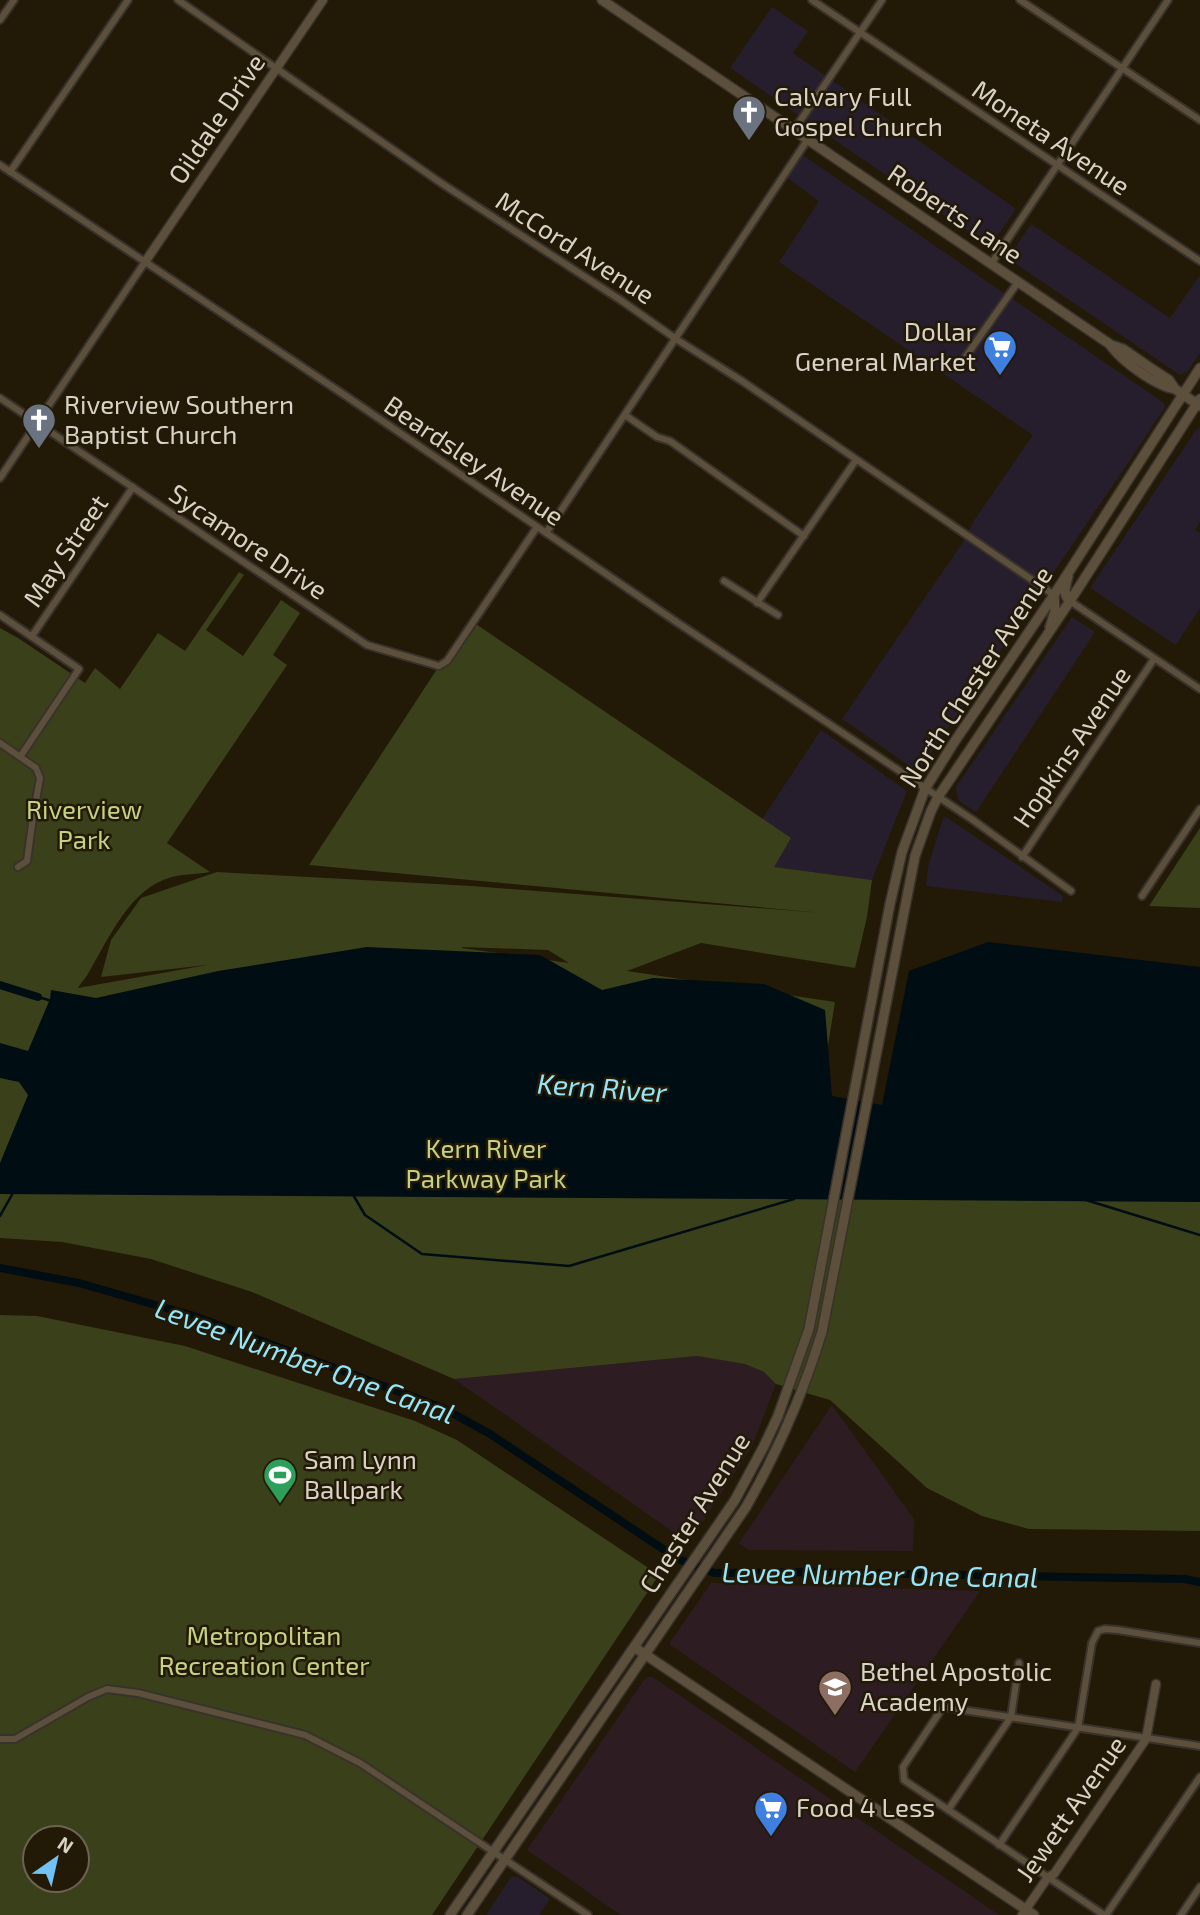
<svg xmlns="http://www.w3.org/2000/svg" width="1200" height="1915" viewBox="0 0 1200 1915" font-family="'Exo 2',sans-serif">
	<rect width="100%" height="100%" fill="#231907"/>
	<!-- commercial -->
	<path fill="#261e2d" d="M772,7L808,31L793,53L1016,209L994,241L986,244L976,237L730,68Z
		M797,151L1164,403L1165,407L1136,451L922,767H911L842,719L963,542L975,519L1033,435L779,262L819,201L782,174Z
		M1031,224L1170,318L1200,275V353L1187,372L1180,375L1013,262L1010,255Z
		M1200,427V522L1195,530L1200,533V608L1176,645L1090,588L1196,430Z
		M1072,617L1095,632L976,812L958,800L956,787Z
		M821,730L907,791L872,880L774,867L762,819Z
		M946,817L1063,896L1062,902L926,886L928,867L943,818Z
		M517,1876L550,1899L539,1915H486L511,1877Z"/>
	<!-- industrial -->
	<path fill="#2e1c23" d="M697,1356L745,1364L764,1372L776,1384L752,1446L689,1543L454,1379Z
		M832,1405L914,1519L913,1551L749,1550L739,1543Z
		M711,1583L980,1591L855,1772L669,1644Z
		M648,1677H653L999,1915H621L527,1850L644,1680Z"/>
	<!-- green -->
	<path fill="#3a401a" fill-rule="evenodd" d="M239,572L244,575L206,630L243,656L281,600L300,613L273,655L287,665L167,843L210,872C198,874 184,874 172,877C130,888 110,937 90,970C87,977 81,982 78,988L207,965L101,977L111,940L141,898L217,872L472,886L822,913L309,865L439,666L473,622L791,838L774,867L872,880L867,917L855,968L701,943L627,971L835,1002L819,1101L894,1113L1200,978V1531L1029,1529L982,1516L927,1488L830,1400L776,1384L764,1372L745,1364L697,1356L454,1379L252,1292L151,1259L62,1242L0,1238V628L18,638L85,683L95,668L120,689L158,633L185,651ZM462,947L548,950L569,963L462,948Z
		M1200,828V908L1149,906Z
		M0,1315L37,1316L185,1346L415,1421L457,1440L659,1575L432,1915H0ZM35,1838H77V1880H35Z"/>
	<!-- water -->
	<path fill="#000d12" d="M988,942L1200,967V1202L0,1194V1163L28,1095L19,1082L0,1078V1043L28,1051L50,999L51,990L96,998L218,971L367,947L540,955L602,990L653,978L764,984L825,1010L832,1096L882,1105L909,971Z"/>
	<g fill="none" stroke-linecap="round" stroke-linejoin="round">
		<!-- stream -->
		<path stroke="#000d12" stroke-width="2.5" d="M38,997L52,1001
			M352,1193L365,1215L422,1254L569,1266L794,1199
			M1086,1200L1200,1235
			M0,1216L14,1191"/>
		<!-- canal -->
		<path stroke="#000d12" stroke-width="8" d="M0,985L38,997
			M0,1268L79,1283L194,1316L443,1408L490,1434L678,1559L715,1573L805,1572L1185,1579L1200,1582"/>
		<!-- minor casing -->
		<g stroke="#39322c" stroke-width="10">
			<path id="minor" d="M178,0L441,183L622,301L676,339L742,381L1054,595
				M812,0L1200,261
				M1020,0L1200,120
				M0,20L14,0
				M794,130L882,0
				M0,165L346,396L675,621L973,820L1071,891
				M10,172L128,0
				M991,264L1168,0
				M962,362L1018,282
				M0,398L367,645L439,666L447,661L537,527
				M625,415L657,437L670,441L804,536
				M0,478L145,262
				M546,533L808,139
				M724,581L778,615
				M1070,601L1200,689
				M757,603L856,460
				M0,615L79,669L20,757
				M32,636L133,487
				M0,743L36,768L40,778L33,817L27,861L18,867
				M1022,857L1154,659
				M1142,896L1200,809
				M0,1739H15L88,1697L107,1689L138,1693L305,1735L360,1763L588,1915
				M948,1810L1011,1717L1019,1663
				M999,1845L1078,1728L1092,1643L1098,1631L1105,1629L1118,1630L1200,1643
				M1104,1915L904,1780L903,1767L943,1707L1200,1746
				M1106,1915L1200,1777
				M1181,1915L1200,1887"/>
		</g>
		<!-- tertiary casing -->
		<g stroke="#39322c" stroke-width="11">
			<path id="tertiary" d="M145,262L323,0
				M1022,1915L1048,1877L1054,1874L1146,1739L1156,1684"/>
		</g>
		<!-- secondary casing -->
		<g stroke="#39322c" stroke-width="12">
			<path id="secondary" d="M602,0L1111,345L1123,349L1149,367L1169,380L1175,389L1200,406
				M1111,346C1123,362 1156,386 1175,389
				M1068,576C1066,585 1062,595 1070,601
				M1050,627L1055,611L1054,595
				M634,1647L1034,1915
				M450,1915L735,1500L764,1446L778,1416L809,1329L890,904L902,852L925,789L953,744L1054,595L1200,368
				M467,1915L746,1507C778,1451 803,1394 822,1332L915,856L931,811L938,797L1070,601L1200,399"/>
		</g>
		<!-- minor -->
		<use href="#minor" stroke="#5c503d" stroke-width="6"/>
		<!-- tertiary -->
		<use href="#tertiary" stroke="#5c503d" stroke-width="8"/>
		<!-- secondary -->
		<use href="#secondary" stroke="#5c503d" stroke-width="9"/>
	</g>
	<!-- icons -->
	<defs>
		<g id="church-pin" transform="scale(1.75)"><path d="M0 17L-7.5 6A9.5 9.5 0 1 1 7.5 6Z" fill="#6b7280" stroke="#231907"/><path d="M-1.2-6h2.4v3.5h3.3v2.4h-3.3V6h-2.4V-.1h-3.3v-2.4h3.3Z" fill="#fff"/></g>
		<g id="supermarket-pin" transform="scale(1.75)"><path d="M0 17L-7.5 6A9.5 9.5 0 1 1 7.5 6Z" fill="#3f7fe0" stroke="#231907"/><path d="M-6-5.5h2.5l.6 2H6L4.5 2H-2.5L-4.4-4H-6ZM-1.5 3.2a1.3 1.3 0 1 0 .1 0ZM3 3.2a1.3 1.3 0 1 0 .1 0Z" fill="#fff"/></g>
		<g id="stadium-pin" transform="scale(1.75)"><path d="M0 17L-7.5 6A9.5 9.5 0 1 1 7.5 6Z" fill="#2e9e5b" stroke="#231907"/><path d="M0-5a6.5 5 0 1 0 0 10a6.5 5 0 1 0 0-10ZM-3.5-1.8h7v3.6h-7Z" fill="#fff"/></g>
		<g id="school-pin" transform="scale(1.75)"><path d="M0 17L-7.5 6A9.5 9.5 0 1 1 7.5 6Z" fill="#8d6e63" stroke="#231907"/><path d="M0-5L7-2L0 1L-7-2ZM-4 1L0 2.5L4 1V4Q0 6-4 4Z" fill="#fff"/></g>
	</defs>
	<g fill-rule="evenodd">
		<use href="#church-pin" x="749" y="112"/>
		<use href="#supermarket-pin" x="1000" y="347"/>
		<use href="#church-pin" x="39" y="420"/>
		<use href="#stadium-pin" x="280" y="1475"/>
		<use href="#school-pin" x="835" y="1687"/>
		<use href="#supermarket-pin" x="771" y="1808"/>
	</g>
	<g text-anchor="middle" stroke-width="5" stroke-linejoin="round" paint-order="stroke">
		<!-- poi labels -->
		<g font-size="26" fill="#d9d2c7" stroke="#231907" text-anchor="start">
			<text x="774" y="106">Calvary Full<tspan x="774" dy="30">Gospel Church</tspan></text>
			<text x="976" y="341" text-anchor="end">Dollar<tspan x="976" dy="30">General Market</tspan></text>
			<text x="64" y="414">Riverview Southern<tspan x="64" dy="30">Baptist Church</tspan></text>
			<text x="304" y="1469">Sam Lynn<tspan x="304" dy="30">Ballpark</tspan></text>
			<text x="860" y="1681">Bethel Apostolic<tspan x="860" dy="30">Academy</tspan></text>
			<text x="796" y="1817">Food 4 Less</text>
		</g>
		<!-- street labels -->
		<g font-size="26" fill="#d9d2c7" stroke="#231907">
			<text transform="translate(217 119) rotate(-56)" y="9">Oildale Drive</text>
			<text transform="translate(1051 138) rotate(34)" y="9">Moneta Avenue</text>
			<text transform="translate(955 214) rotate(34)" y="9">Roberts Lane</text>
			<text transform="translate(575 248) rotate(33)" y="9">McCord Avenue</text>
			<text transform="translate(474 461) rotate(34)" y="9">Beardsley Avenue</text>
			<text transform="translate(248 542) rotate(34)" y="9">Sycamore Drive</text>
			<text transform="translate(66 551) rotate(-56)" y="9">May Street</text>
			<text transform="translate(976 677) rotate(-57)" y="9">North Chester Avenue</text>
			<text transform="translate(1072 747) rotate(-56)" y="9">Hopkins Avenue</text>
			<text transform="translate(695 1513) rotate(-58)" y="9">Chester Avenue</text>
			<text transform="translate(1071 1809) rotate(-55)" y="9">Jewett Avenue</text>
		</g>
		<!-- park labels -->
		<g font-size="26" fill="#c4d382" stroke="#231907">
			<text x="84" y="819">Riverview<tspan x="84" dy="30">Park</tspan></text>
			<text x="486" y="1158">Kern River<tspan x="486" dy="30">Parkway Park</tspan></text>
			<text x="264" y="1645">Metropolitan<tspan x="264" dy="30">Recreation Center</tspan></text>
		</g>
		<!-- water labels -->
		<g font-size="28" font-style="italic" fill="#94e6fa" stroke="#231907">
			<text transform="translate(602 1088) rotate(4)" y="10">Kern River</text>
			<text transform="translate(305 1361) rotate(20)" y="10">Levee Number One Canal</text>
			<text transform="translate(880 1575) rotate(1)" y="10">Levee Number One Canal</text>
		</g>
	</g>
	<!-- north arrow -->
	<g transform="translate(56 1859) rotate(34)"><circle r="33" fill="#231907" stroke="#6c6354" stroke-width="2"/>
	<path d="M0-5L12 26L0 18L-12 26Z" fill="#72c1f5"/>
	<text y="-10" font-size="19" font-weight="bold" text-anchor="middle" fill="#d9d2c7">N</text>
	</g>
</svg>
